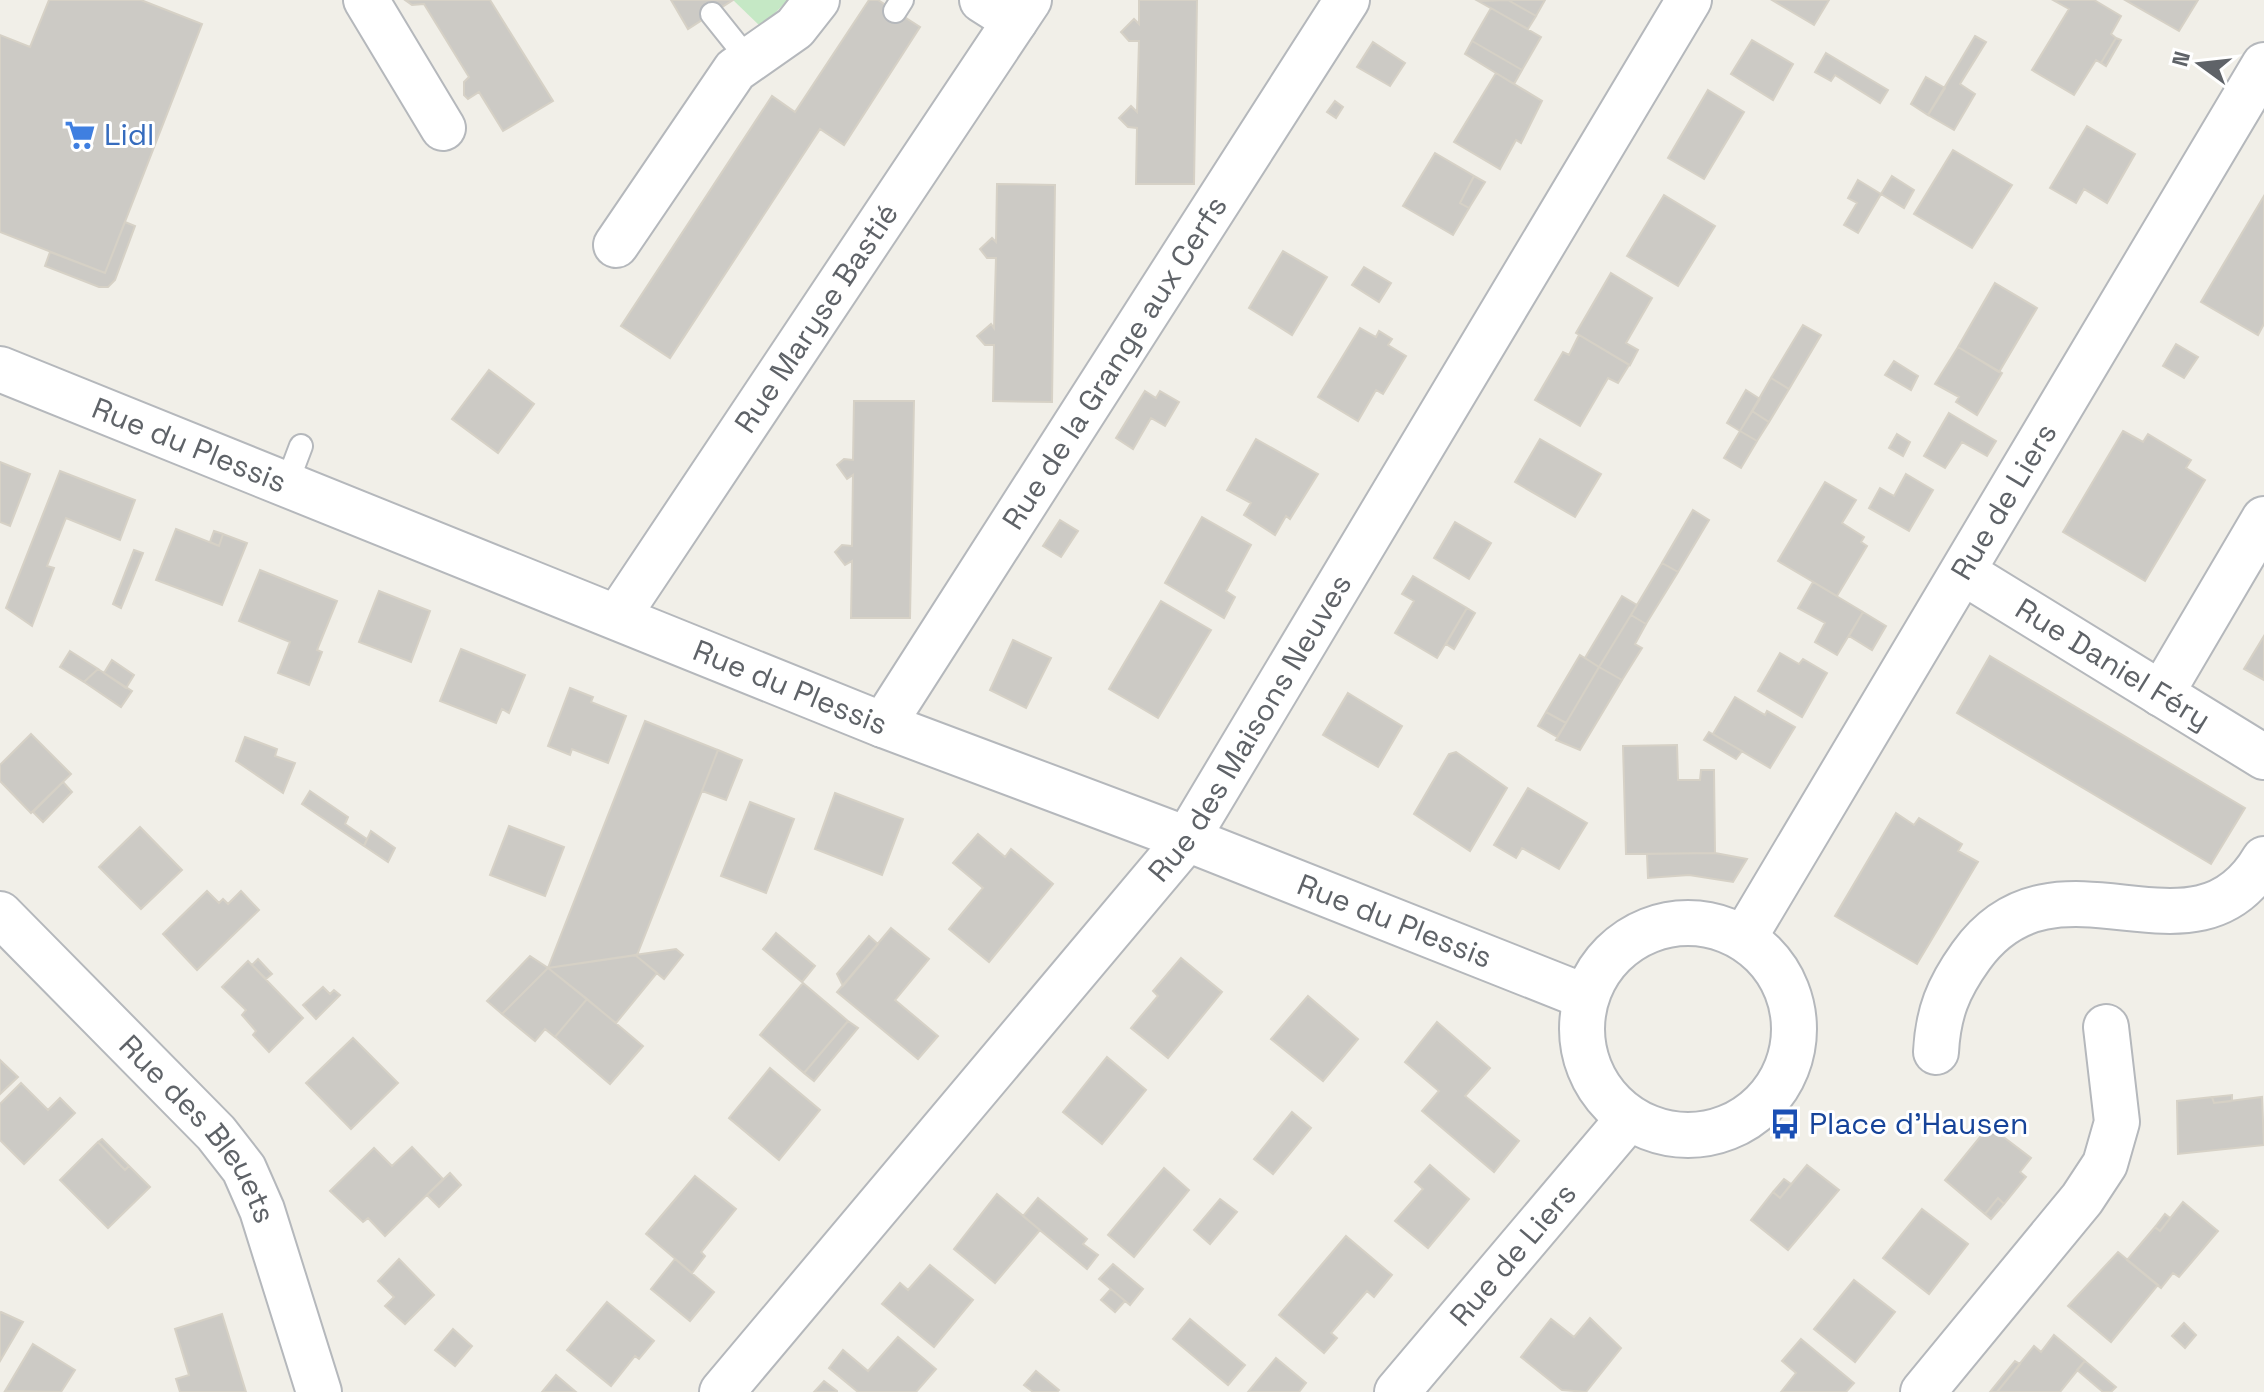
<svg xmlns="http://www.w3.org/2000/svg" width="2264" height="1392" viewBox="0 0 2264 1392" font-family="'Space Grotesk',sans-serif">
	<rect width="100%" height="100%" fill="#f1efe8"/>
	<!-- green -->
	<path fill="#c5e8c5" d="M733,0H787V1L761,27Z"/>
	<!-- building -->
	<path fill="#cccac5" stroke="#d6d1c6" stroke-width="2" d="M49,0H141L202,24L105,273L0,232V35L30,47Z
		M405,0H490L553,101L503,131L479,92L468,99L464,95V82L469,77L424,4L412,5Z
		M671,0H733L688,29Z
		M869,0H878L920,27L844,145L820,129L670,358L621,326L772,96L795,112Z
		M1139,0H1197L1194,184H1136L1137,128L1128,127L1119,118L1131,106L1137,112L1139,41H1129L1121,32L1134,19L1139,24Z
		M1508,0L1536,16L1528,29L1478,1Z
		M1508,0H1545L1536,16Z
		M1772,0H1829L1814,25Z
		M2053,0H2094L2121,16L2111,34L2116,38L2101,63L2096,60L2074,95L2032,70L2069,9Z
		M2125,0H2198L2179,31Z
		M1491,8L1541,37L1522,70L1472,41Z
		M1975,36L1986,42L1960,84L1975,94L1954,130L1928,115Z
		M2116,38L2121,40L2106,66L2101,63Z
		M1752,40L1793,64L1773,100L1731,74Z
		M1472,41L1522,70L1514,84L1465,54Z
		M1373,42L1405,63L1390,86L1357,67Z
		M1826,53L1888,90L1880,103L1835,75L1831,81L1815,72Z
		M1496,73L1542,101L1521,143L1516,140L1500,169L1454,142Z
		M1926,77L1945,88L1928,115L1911,104Z
		M1708,90L1744,112L1704,179L1668,158Z
		M1335,101L1343,107L1336,118L1327,112Z
		M2087,126L2135,154L2107,203L2084,189L2076,203L2050,188Z
		M1953,150L2012,185L1972,248L1914,214Z
		M1435,153L1474,176L1460,203L1469,208L1453,235L1403,206Z
		M1474,176L1485,182L1469,208L1460,203Z
		M1892,176L1914,190L1904,208L1881,194Z
		M1858,180L1881,194L1858,233L1844,225L1857,203L1848,198Z
		M997,184L1055,185L1052,402L993,401L994,345H985L977,336L991,324L994,328L996,258H987L980,249L992,238L996,242Z
		M1664,195L1715,226L1678,286L1627,256Z
		M2264,196V324L2258,335L2201,302Z
		M125,222L135,226L115,280L108,287H99L45,266L50,252L105,273Z
		M1283,251L1327,277L1292,335L1249,308Z
		M1364,267L1391,283L1379,302L1352,285Z
		M1611,273L1652,298L1626,343L1638,350L1630,365L1576,333Z
		M1995,283L2037,308L1999,372L1958,347Z
		M1803,325L1821,335L1789,389L1771,378Z
		M1360,328L1376,337L1379,331L1392,339L1388,345L1406,356L1383,394L1376,390L1358,421L1318,397Z
		M1579,335L1629,365L1618,383L1608,378L1580,426L1535,400L1563,352L1569,355Z
		M2176,344L2198,357L2184,378L2163,366Z
		M1958,347L2002,373L1977,415L1956,402L1959,397L1935,384Z
		M1894,361L1918,376L1911,390L1885,375Z
		M489,370L534,404L498,453L452,419Z
		M1771,378L1789,389L1769,422L1752,411Z
		M1746,390L1760,399L1740,431L1727,423Z
		M1145,391L1156,398L1160,391L1179,402L1165,426L1151,418L1133,449L1116,438Z
		M854,401H914L910,618H851L852,561L845,565L835,552L842,545L852,546L853,475L847,479L837,465L844,459L853,460Z
		M1752,411L1769,422L1757,441L1740,431Z
		M1949,413L1996,441L1987,456L1962,442L1945,468L1924,456Z
		M1740,431L1757,441L1741,468L1724,458Z
		M2123,431L2143,442L2148,434L2191,460L2186,468L2205,480L2145,581L2063,532Z
		M1897,434L1910,442L1903,456L1889,448Z
		M1256,439L1318,474L1290,519L1286,516L1275,535L1244,515L1251,503L1227,490Z
		M1540,439L1601,474L1575,517L1515,482Z
		M0,462L30,474L10,526L0,522Z
		M60,471L135,500L120,540L66,518L47,566L54,568L32,626L6,608Z
		M1906,474L1933,490L1909,531L1869,508L1880,488L1894,496Z
		M1825,482L1856,500L1842,523L1864,537L1861,542L1867,546L1837,596L1778,561Z
		M1693,510L1709,520L1678,572L1662,563Z
		M1202,517L1251,545L1226,591L1235,597L1224,618L1165,583Z
		M1060,520L1078,531L1061,557L1043,546Z
		M1455,522L1491,543L1469,579L1434,558Z
		M176,529L219,546L223,534L247,543L222,605L156,580Z
		M214,531L223,534L219,546L210,542Z
		M134,550L143,553L121,608L113,604Z
		M1662,563L1678,572L1646,624L1631,615Z
		M260,570L337,601L317,650L322,652L309,685L278,673L290,642L239,621Z
		M1413,576L1467,608L1437,658L1395,633L1414,601L1402,594Z
		M1813,582L1863,612L1837,655L1815,642L1825,623L1798,608Z
		M379,591L430,611L411,662L359,642Z
		M1622,596L1637,605L1599,667L1585,658Z
		M1161,601L1211,630L1158,718L1109,689Z
		M1467,608L1475,613L1454,649L1446,644Z
		M1863,612L1886,626L1872,650L1849,636Z
		M1631,615L1646,624L1635,644L1642,648L1622,680L1599,667Z
		M2264,636V680L2244,669Z
		M1013,640L1051,658L1026,708L990,690Z
		M461,649L525,675L509,713L502,709L496,723L440,701Z
		M70,651L98,669L84,682L60,667Z
		M1780,653L1799,664L1803,659L1827,673L1802,717L1758,691Z
		M1580,655L1599,667L1566,723L1546,712Z
		M1990,656L2245,808L2211,864L1957,713Z
		M112,660L134,675L126,688L104,673Z
		M1599,667L1622,680L1580,750L1556,740Z
		M98,669L132,691L121,707L84,682Z
		M570,688L593,697L591,702L626,716L608,763L572,749L570,755L548,746Z
		M1348,693L1402,726L1378,767L1323,735Z
		M1735,697L1765,715L1767,711L1795,727L1770,768L1713,734Z
		M1546,712L1566,723L1557,737L1538,726Z
		M645,721L718,750L702,791L637,955L548,968Z
		M1709,732L1742,751L1736,759L1704,740Z
		M31,734L71,774L31,813L0,781V765Z
		M245,737L277,749L275,756L295,763L283,793L236,761Z
		M1677,745L1678,780H1700L1701,770H1714L1715,853L1626,854L1623,746Z
		M718,750L742,760L726,800L702,791Z
		M1456,752L1507,788L1470,851L1414,814L1449,754Z
		M63,782L72,792L43,822L33,812Z
		M1528,788L1587,823L1559,869L1522,848L1516,858L1494,845Z
		M310,791L348,817L345,824L367,839L364,846L302,804Z
		M835,793L903,819L882,875L815,849Z
		M750,802L794,819L766,893L721,876Z
		M1896,813L1914,825L1919,818L1962,844L1958,851L1978,862L1917,964L1835,916Z
		M509,826L564,847L545,896L490,875Z
		M140,827L182,870L141,909L99,867Z
		M371,831L395,848L388,862L364,846Z
		M978,834L1005,857L1011,849L1053,884L989,962L949,929L983,888L953,863Z
		M1715,853L1747,859L1733,882L1689,875L1648,878L1647,854Z
		M207,891L219,903L223,899L228,904L241,891L259,910L197,970L163,934Z
		M891,928L929,959L895,1000L938,1036L918,1059L837,992Z
		M776,933L815,966L802,982L763,949Z
		M869,936L878,944L843,986L837,974Z
		M676,949L683,955L664,979L635,955Z
		M635,955L657,973L616,1023L548,968Z
		M530,956L548,968L502,1014L487,1001Z
		M1181,958L1222,992L1168,1058L1131,1028L1158,996L1153,991Z
		M258,959L272,974L266,979L252,965Z
		M248,961L303,1018L269,1052L253,1035L256,1031L242,1015L246,1010L222,987Z
		M548,968L587,999L555,1037L545,1029L535,1041L502,1014Z
		M803,983L848,1021L804,1073L760,1035Z
		M323,987L330,994L334,990L340,995L316,1019L303,1005Z
		M1308,996L1358,1039L1323,1081L1271,1039Z
		M587,999L643,1046L610,1084L555,1037Z
		M848,1021L858,1028L814,1081L804,1073Z
		M1437,1022L1490,1068L1465,1096L1519,1141L1494,1172L1422,1111L1439,1091L1405,1062Z
		M353,1038L398,1083L351,1129L306,1083Z
		M1107,1057L1146,1090L1102,1144L1063,1112Z
		M0,1060L18,1077L0,1094Z
		M770,1068L820,1110L779,1160L729,1118Z
		M21,1083L48,1110L60,1098L75,1113L24,1164L0,1140V1104Z
		M2232,1095V1101L2214,1103L2212,1097Z
		M2212,1097L2214,1103L2262,1097L2264,1145L2178,1154L2177,1101Z
		M1292,1112L1311,1128L1273,1174L1254,1159Z
		M1989,1126L2031,1158L2020,1172L2026,1177L2004,1204L1998,1198L1985,1214L1945,1180Z
		M102,1139L129,1166L125,1170L98,1142Z
		M98,1142L125,1170L129,1166L150,1187L108,1228L60,1180Z
		M412,1147L443,1179L385,1236L368,1218L363,1222L330,1191L374,1148L392,1166Z
		M1430,1165L1469,1199L1428,1248L1395,1221L1423,1189L1415,1182Z
		M1807,1165L1839,1190L1788,1250L1751,1220L1773,1192L1780,1198Z
		M1164,1168L1189,1190L1134,1257L1108,1235Z
		M450,1173L461,1185L439,1207L427,1195Z
		M695,1176L736,1209L701,1252L705,1256L692,1273L646,1234Z
		M1784,1179L1791,1184L1780,1198L1773,1192Z
		M997,1194L1040,1230L995,1283L954,1249Z
		M1038,1198L1087,1239L1083,1244L1098,1255L1087,1269L1023,1216Z
		M1998,1198L2004,1204L1991,1219L1985,1214Z
		M1220,1199L1237,1212L1210,1244L1194,1230Z
		M2183,1202L2218,1231L2179,1277L2173,1273L2161,1288L2127,1260L2155,1227L2160,1231Z
		M1922,1209L1968,1244L1929,1294L1883,1258Z
		M2165,1214L2170,1218L2160,1231L2155,1227Z
		M1346,1236L1392,1275L1374,1297L1367,1291L1331,1333L1337,1338L1324,1353L1279,1315Z
		M2118,1252L2158,1285L2111,1342L2068,1306Z
		M399,1259L434,1295L405,1324L385,1306L394,1297L378,1281Z
		M675,1259L714,1292L690,1321L651,1289Z
		M1113,1264L1143,1289L1130,1305L1099,1279Z
		M930,1265L973,1300L934,1347L882,1304L900,1283L908,1290Z
		M1854,1280L1895,1312L1855,1362L1814,1329Z
		M1111,1289L1125,1301L1115,1312L1101,1300Z
		M607,1302L654,1341L639,1359L635,1356L611,1386L567,1350Z
		M1,1312L23,1322L0,1361V1313Z
		M222,1314L246,1392H180L176,1379L189,1375L175,1329Z
		M1590,1318L1621,1348L1586,1392L1562,1390L1521,1357L1551,1319L1574,1337Z
		M1190,1319L1245,1365L1228,1385L1173,1339Z
		M2184,1323L2196,1335L2185,1348L2172,1336Z
		M453,1329L472,1346L455,1366L435,1350Z
		M2054,1335L2085,1361L2060,1392H1997L2034,1346L2041,1352Z
		M898,1337L936,1369L916,1392H858L829,1368L843,1350L868,1371Z
		M1801,1339L1854,1383L1846,1392H1781L1796,1373L1782,1361Z
		M33,1344L75,1370L61,1392L5,1391Z
		M1276,1358L1306,1383L1299,1392H1248Z
		M2015,1361L2020,1364L1997,1392H1990Z
		M2085,1361L2116,1387L2111,1392H2103L2077,1370Z
		M1036,1371L1059,1390L1057,1392H1033L1024,1385Z
		M556,1375L576,1392H542Z
		M824,1381L837,1391V1392H814Z"/>
	<g fill="none" stroke-linecap="round" stroke-linejoin="round">
		<!-- service casing -->
		<g stroke="#b5b8bc" stroke-width="26">
			<path id="service" d="M895,11L902,0
				M712,14L748,59
				M287,483L301,446"/>
		</g>
		<!-- minor casing -->
		<g stroke="#b5b8bc" stroke-width="48">
			<g id="minor">
				<path d="M366,0L443,128"/>
				<path d="M982,0L1015,21"/>
				<path d="M616,245L735,70L795,28L817,0"/>
				<path id="s1" d="M0,369L883,725L1187,839L1586,997"/>
				<path id="s2" d="M1963,572L2264,757"/>
				<path id="s3" d="M618,616L1029,0"/>
				<path d="M2161,694L2264,519"/>
				<path id="s4" d="M883,725L1347,0"/>
				<path id="s5" d="M0,914L216,1133L244,1169L262,1210L319,1392"/>
				<path d="M1936,1052C1938,1013 1948,988 1971,956C2057,836 2194,979 2264,859"/>
				<path id="s6" d="M722,1392L1187,839L1689,0"/>
				<path d="M1923,1392L2082,1199L2105,1164L2117,1122L2106,1027"/>
			</g>
		</g>
		<!-- tertiary casing -->
		<g stroke="#b5b8bc" stroke-width="48">
			<g id="tertiary">
				<circle cx="1688" cy="1029" r="106"/>
				<path id="s7" d="M1744,938L2264,65"/>
				<path id="s8" d="M1397,1392L1629,1118"/>
			</g>
		</g>
		<!-- service -->
		<use href="#service" stroke="#fff" stroke-width="22"/>
		<!-- minor -->
		<use href="#minor" stroke="#fff" stroke-width="44"/>
		<!-- tertiary -->
		<use href="#tertiary" stroke="#fff" stroke-width="44"/>
	</g>
	<!-- icons -->
	<defs>
		<g id="supermarket-bare" transform="scale(2.4)"><path d="M-6-5.5h2.5l.6 2H6L4.5 2H-2.5L-4.4-4H-6ZM-1.5 3.2a1.3 1.3 0 1 0 .1 0ZM3 3.2a1.3 1.3 0 1 0 .1 0Z" fill="#3f7fe0" stroke="#fff" stroke-width="2.5" paint-order="stroke"/></g>
		<g id="bus-bare" transform="scale(2.4)"><path d="M-5-6H5V4H4V6H2V4H-2V6H-4V4H-5ZM-3.5-4V0h7V-4ZM-3.5 1.2v1.5H-2V1.2ZM2 1.2v1.5H3.5V1.2Z" fill="#1a4fb4" stroke="#fff" stroke-width="2.5" paint-order="stroke"/></g>
	</defs>
	<g fill-rule="evenodd">
		<use href="#supermarket-bare" x="80" y="135"/>
		<use href="#bus-bare" x="1785" y="1124"/>
	</g>
	<g text-anchor="middle" stroke-width="6" stroke-linejoin="round" paint-order="stroke">
		<!-- shop labels -->
		<g font-size="30" fill="#366cbe" stroke="#fff" text-anchor="start">
			<text x="104" y="145">Lidl</text>
		</g>
		<!-- street labels -->
		<g font-size="30" fill="#5f6368" stroke="#fff">
			<text dy="10" stroke="none"><textPath href="#s3" startOffset="358">Rue Maryse Bastié</textPath></text>
			<text dy="10" stroke="none"><textPath href="#s4" startOffset="430">Rue de la Grange aux Cerfs</textPath></text>
			<text dy="10" stroke="none"><textPath href="#s1" startOffset="204">Rue du Plessis</textPath></text>
			<text dy="10" stroke="none"><textPath href="#s7" startOffset="508">Rue de Liers</textPath></text>
			<text dy="10" stroke="none"><textPath href="#s2" startOffset="176">Rue Daniel Féry</textPath></text>
			<text dy="10" stroke="none"><textPath href="#s1" startOffset="852">Rue du Plessis</textPath></text>
			<text dy="10" stroke="none"><textPath href="#s6" startOffset="850">Rue des Maisons Neuves</textPath></text>
			<text dy="10" stroke="none"><textPath href="#s1" startOffset="1500">Rue du Plessis</textPath></text>
			<text dy="10" stroke="none"><textPath href="#s5" startOffset="294">Rue des Bleuets</textPath></text>
			<text dy="10" stroke="none"><textPath href="#s8" startOffset="180">Rue de Liers</textPath></text>
		</g>
		<!-- transit labels -->
		<g font-size="30" fill="#164399" stroke="#fff" text-anchor="start">
			<text x="1809" y="1134">Place d'Hausen</text>
		</g>
	</g>
	<!-- north arrow -->
	<g transform="translate(2200 64) rotate(285)" stroke="#ffffff" stroke-width="6" paint-order="stroke">
	<path d="M0-6L14 30L0 20L-14 30Z" fill="#5f6368"/>
	<text y="-12" font-size="22" font-weight="bold" text-anchor="middle" fill="#5f6368">N</text>
	</g>
</svg>
